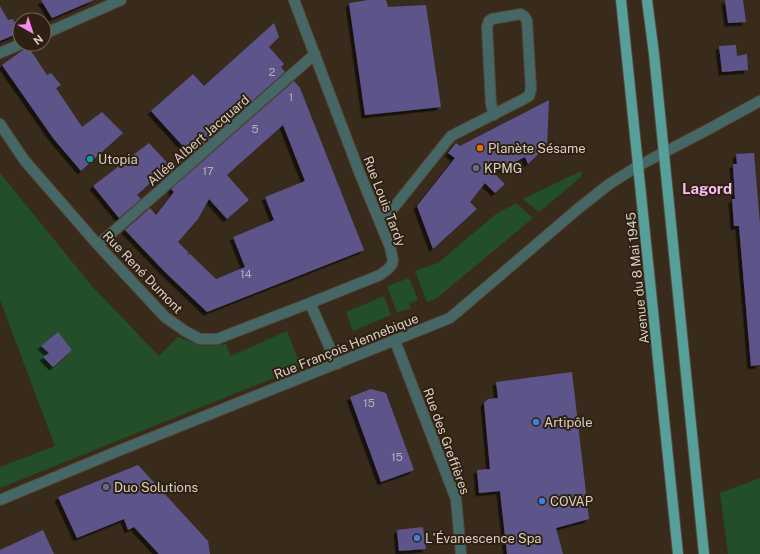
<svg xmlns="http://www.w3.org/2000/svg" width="760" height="554" viewBox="0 0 760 554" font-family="'Public Sans',sans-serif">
	<defs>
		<filter id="shadow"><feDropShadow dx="-3.5" dy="3.5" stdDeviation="0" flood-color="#0009"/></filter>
	</defs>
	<rect width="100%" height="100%" fill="#392b1b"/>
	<!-- green -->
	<path fill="#224e29" d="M581,171V177L539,212L523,199Z
		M0,173L91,285L159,356L178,337L203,346L226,344L231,356L287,331L301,367L0,488V467L55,446L0,300Z
		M516,203L533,218L437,298L427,302L415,271L438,263L496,214Z
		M409,278L418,300L409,303L411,308L397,313L387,286Z
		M384,296L391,315L353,331L346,312Z
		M760,478V554H728L720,493Z"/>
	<!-- building -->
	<path fill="#5d548a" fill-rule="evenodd" filter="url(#shadow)" d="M41,0H94L52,18Z
		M368,0H386L388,7L426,5L441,107L365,115L349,3Z
		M725,0H743L746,22L728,23Z
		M0,6L8,20L13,19L19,33L0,41Z
		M274,23L279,37L269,47L284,64L281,67L285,72L191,155L151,111L193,74L204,86Z
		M736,45L737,56L747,54L748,70L722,72L719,46Z
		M26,48V49L29,48L47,75L51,73L61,85L56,88L82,127L102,112L123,133L81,171L53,138L2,65Z
		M294,81L300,88L364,250L207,312L164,271L125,230L150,208L156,215L174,192L171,189ZM283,125L305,181L265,197L274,220L233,237L245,267L216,279L190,254L186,255L189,253L178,242L198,219L209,199L227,219L249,200L227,175Z
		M549,100L547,146L528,164L525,157L494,173L505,184L495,193L485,183L470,202L477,209L433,249L417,206L455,158L448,153L456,143L460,146Z
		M149,143L174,170L161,181L157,177L137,195L141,199L119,218L93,186Z
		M754,153L760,224V365L751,366L739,226H734L732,199H735L733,164H737L736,154Z
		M58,332L72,350L53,367L43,357L49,353L41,346Z
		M572,372L589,519L556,528L563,554H507L500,491L479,493L477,470L490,469L484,403L488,399L498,398L496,382Z
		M371,389L386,393L414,470L381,482L350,397Z
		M138,465L208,541L210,554H159L134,527L128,530L124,519L77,538L58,497Z
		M423,527L426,549L399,551L397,530Z
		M43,530L54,554H0V550Z"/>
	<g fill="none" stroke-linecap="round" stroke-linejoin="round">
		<!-- minor casing -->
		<g stroke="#56493a" stroke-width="12">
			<path id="minor" d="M294,0L360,174L390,247L393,260L392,264L388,269L380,275L310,303L337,364
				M44,34L121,0
				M0,53L21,44
				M0,124L25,161L98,245L165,317L185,331L200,339H217L310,303
				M379,219L391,211L451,136L522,100L529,96L531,89L527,21L525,17L521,14L492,19L489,21L487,27L491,104L494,115
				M98,245L315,54
				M395,341L456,499L461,554
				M0,500L118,451L450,318L579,208L608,185L638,166L707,130L760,101"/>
		</g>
		<!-- major casing -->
		<g stroke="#56493a" stroke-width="12">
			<path id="major" d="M621,0L678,554
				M647,0L654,54L704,554"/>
		</g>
		<!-- minor -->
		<use href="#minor" stroke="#456765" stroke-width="10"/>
		<!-- major -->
		<use href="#major" stroke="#569f9b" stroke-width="10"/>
	</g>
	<!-- markers -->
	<circle fill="#e8710a" stroke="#2f2112" stroke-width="1.5" cx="480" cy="148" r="4"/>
	<circle fill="#0f9aa8" stroke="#2f2112" stroke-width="1.5" cx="90" cy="159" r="4"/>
	<g fill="#5c6f8a" stroke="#2f2112" stroke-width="1.5">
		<circle cx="476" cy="168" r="4"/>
		<circle cx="106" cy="487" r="4"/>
	</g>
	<g fill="#3f7fe0" stroke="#2f2112" stroke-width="1.5">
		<circle cx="536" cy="422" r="4"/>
		<circle cx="542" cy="501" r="4"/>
		<circle cx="417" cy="538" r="4"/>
	</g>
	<g text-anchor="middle" stroke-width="4" stroke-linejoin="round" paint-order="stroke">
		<!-- number labels -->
		<g font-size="11" fill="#bab0b7">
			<text x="272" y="76">2</text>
			<text x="291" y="101">1</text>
			<text x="255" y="133">5</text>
			<text x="208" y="175">17</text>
			<text x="246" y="278">14</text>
			<text x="369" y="407">15</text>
			<text x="397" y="461">15</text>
		</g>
		<!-- street labels -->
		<g font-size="13" fill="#d9cfc6" stroke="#2f2112">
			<text transform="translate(198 140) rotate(-41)" y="5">Allée Albert Jacquard</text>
			<text transform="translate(385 201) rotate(69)" y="5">Rue Louis Tardy</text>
			<text transform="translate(143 272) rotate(46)" y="5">Rue René Dumont</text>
			<text transform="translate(637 278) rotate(-96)" y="5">Avenue du 8 Mai 1945</text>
			<text transform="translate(346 346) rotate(-22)" y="5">Rue François Hennebique</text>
			<text transform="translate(447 441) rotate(70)" y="5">Rue des Greffières</text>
		</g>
		<!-- poi labels -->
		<g font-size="13" fill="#d9cfc6" stroke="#2f2112" text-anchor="start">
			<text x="488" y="153">Planète Sésame</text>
			<text x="98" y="164">Utopia</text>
			<text x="484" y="173">KPMG</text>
			<text x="544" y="427">Artipôle</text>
			<text x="114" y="492">Duo Solutions</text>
			<text x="550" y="506">COVAP</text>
			<text x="425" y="543">L'Évanescence Spa</text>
		</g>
		<!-- quarter labels -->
		<g font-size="15" font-weight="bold" fill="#f9bdf5" stroke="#2f2112">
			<text x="707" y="194">Lagord</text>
		</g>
	</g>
	<!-- north arrow -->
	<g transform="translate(32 32) rotate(141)"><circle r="19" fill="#2f2112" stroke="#73675a"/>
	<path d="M0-3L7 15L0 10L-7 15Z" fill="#f489f0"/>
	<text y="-6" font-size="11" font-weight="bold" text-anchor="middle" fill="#d9cfc6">N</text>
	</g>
</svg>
